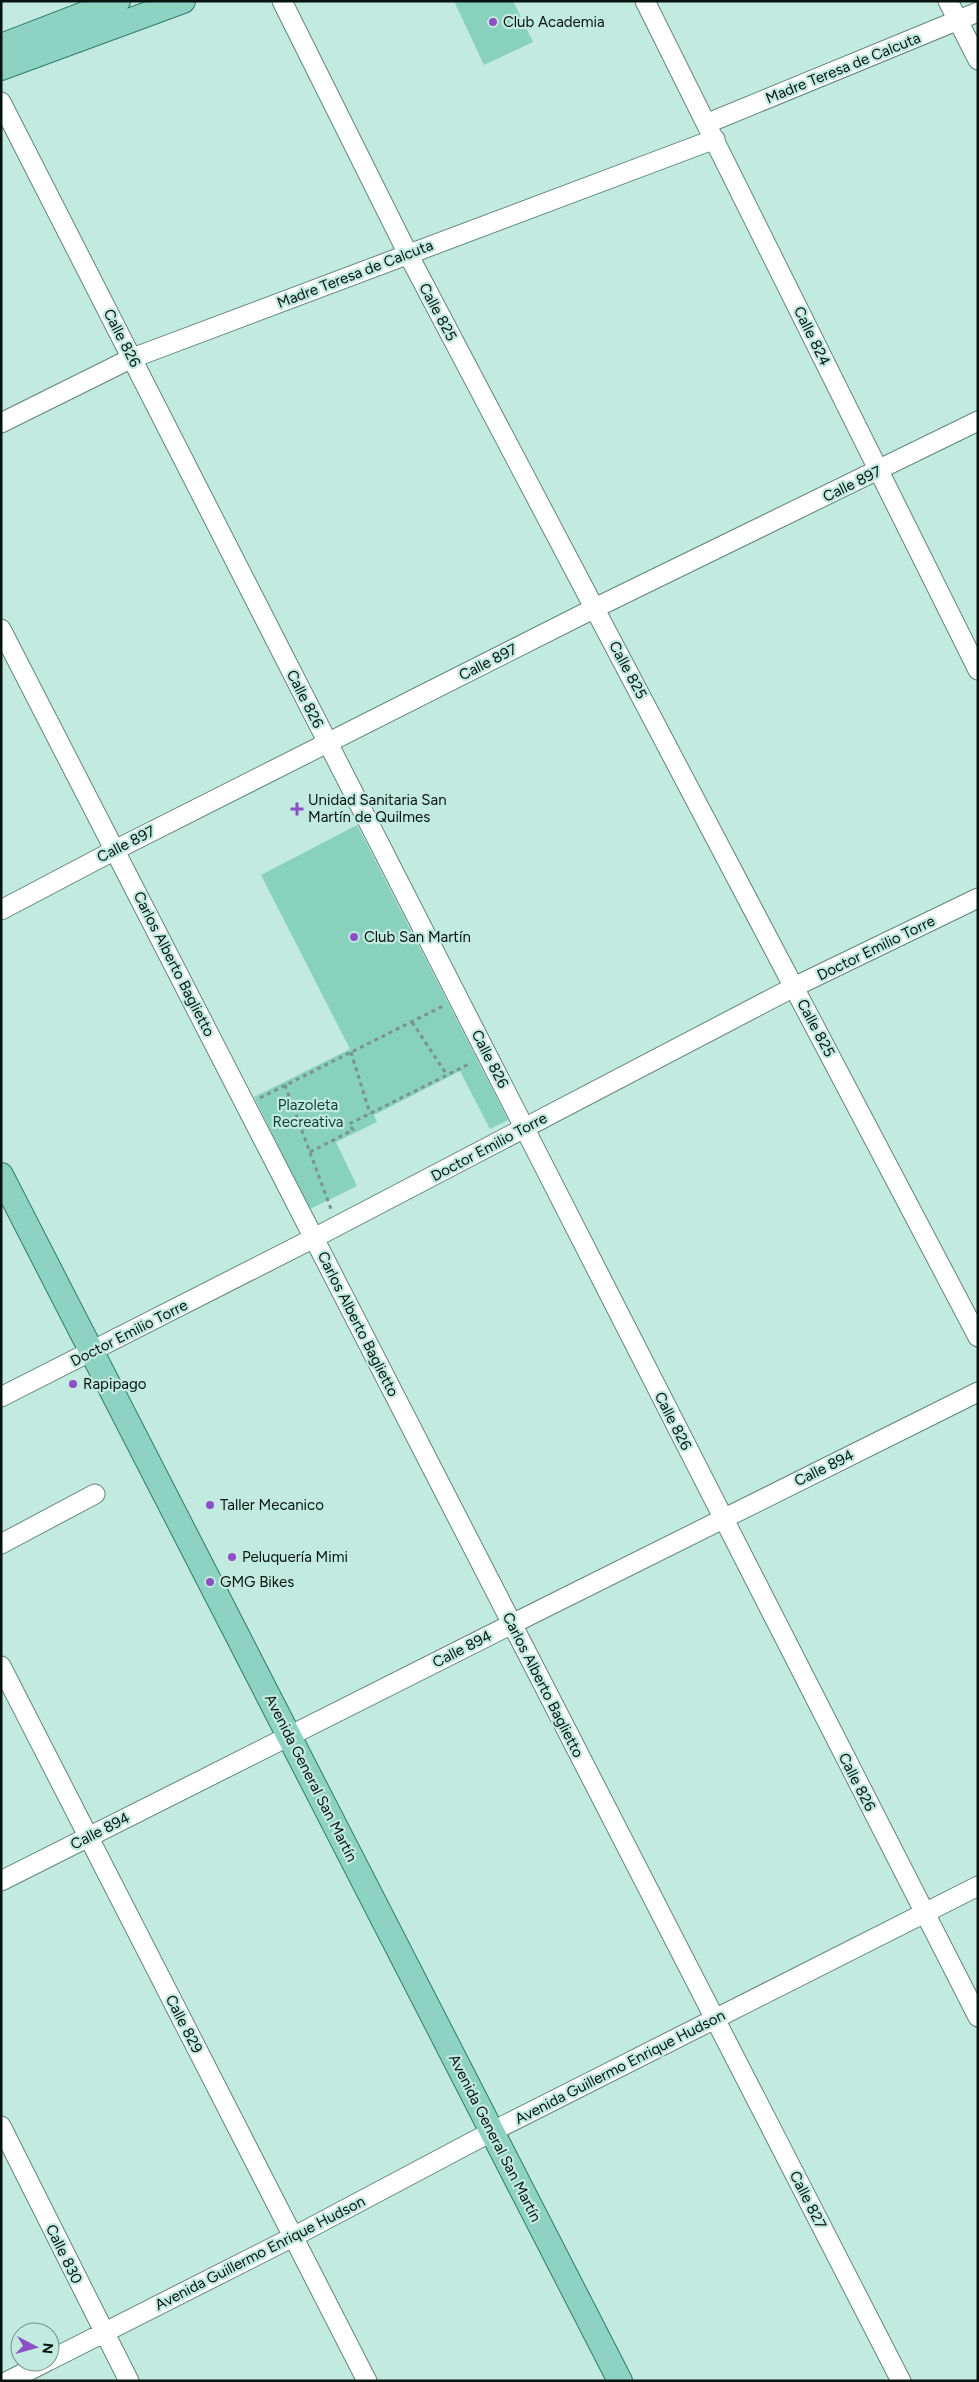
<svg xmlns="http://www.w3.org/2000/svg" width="979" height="2382" viewBox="0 0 979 2382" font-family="Figtree,sans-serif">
	<rect width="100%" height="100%" fill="#c2eade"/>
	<!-- green -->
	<path fill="#88d1bd" d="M454,1H513L533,42L484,65Z
		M357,825L508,1120L490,1129L460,1071L374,1115L377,1122L336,1142L357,1186L310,1209L254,1097L350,1049L261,875Z"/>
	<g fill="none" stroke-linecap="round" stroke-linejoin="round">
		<!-- minor casing -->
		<g stroke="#61867b" stroke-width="21">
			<path id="minor" d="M282,1L408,254L978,1337
				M645,1L978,670
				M948,1L978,60
				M1,102L978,2017
				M708,123L978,12
				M1,423L130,359L715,139
				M1,629L901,2381
				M1,910L115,850L595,608L978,421
				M1,1397L314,1238L794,987L978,898
				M1,1544L95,1494
				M1,1666L367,2381
				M1,1881L512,1624L978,1392
				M1,2126L129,2381
				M50,2360L293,2237L491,2132L978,1886
				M8,2381L46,2362"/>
		</g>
		<!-- major casing -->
		<g stroke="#2e7c6a" stroke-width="26">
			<path id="major" d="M1,46L118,1
				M1,68L183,1
				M1,1175L620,2381"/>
		</g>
		<!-- path -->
		<path stroke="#78958c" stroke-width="3" stroke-dasharray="4 4" stroke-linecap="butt" d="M412,1022L447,1075
			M351,1052L370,1114
			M285,1085L331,1209
			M260,1098L445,1005
			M310,1152L353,1130L349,1124L471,1063"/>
		<!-- minor -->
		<use href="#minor" stroke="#fff" stroke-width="19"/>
		<!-- major -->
		<use href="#major" stroke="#8ed2c2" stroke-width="24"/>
	</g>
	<!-- markers -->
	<g fill="#8d4fc5" stroke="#c2eade" stroke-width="2">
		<circle cx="493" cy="22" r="5"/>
		<path d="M294.5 801.5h5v5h5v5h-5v5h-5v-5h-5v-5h5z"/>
		<circle cx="354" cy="937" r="5"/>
		<circle cx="73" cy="1384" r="5"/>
		<circle cx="210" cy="1505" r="5"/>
		<circle cx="232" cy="1557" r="5"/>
		<circle cx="210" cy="1582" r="5"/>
	</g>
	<g text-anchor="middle" stroke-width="4.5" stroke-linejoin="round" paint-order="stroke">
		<!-- poi labels -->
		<g font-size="15" fill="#061410" stroke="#c2eade" text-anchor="start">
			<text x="503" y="27">Club Academia</text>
			<text x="308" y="805">Unidad Sanitaria San<tspan x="308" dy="17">Martín de Quilmes</tspan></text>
			<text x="364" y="942">Club San Martín</text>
			<text x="83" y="1389">Rapipago</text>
			<text x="220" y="1510">Taller Mecanico</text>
			<text x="242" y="1562">Peluquería Mimi</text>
			<text x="220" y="1587">GMG Bikes</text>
		</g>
		<!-- street labels -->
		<g font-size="15" fill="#061410" stroke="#c2eade">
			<text transform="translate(843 68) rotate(-22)" y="5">Madre Teresa de Calcuta</text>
			<text transform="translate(355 274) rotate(-21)" y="5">Madre Teresa de Calcuta</text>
			<text transform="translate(438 312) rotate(62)" y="5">Calle 825</text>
			<text transform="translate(812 336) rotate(64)" y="5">Calle 824</text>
			<text transform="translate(122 338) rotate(63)" y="5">Calle 826</text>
			<text transform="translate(852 484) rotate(-26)" y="5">Calle 897</text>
			<text transform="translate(488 662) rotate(-27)" y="5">Calle 897</text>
			<text transform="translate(628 670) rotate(62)" y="5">Calle 825</text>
			<text transform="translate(305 699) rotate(63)" y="5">Calle 826</text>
			<text transform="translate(126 844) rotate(-27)" y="5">Calle 897</text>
			<text transform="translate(876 948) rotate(-26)" y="5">Doctor Emilio Torre</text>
			<text transform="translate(174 964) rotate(63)" y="5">Carlos Alberto Baglietto</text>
			<text transform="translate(816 1028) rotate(62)" y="5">Calle 825</text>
			<text transform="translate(490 1059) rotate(63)" y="5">Calle 826</text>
			<text transform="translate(489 1147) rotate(-28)" y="5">Doctor Emilio Torre</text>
			<text transform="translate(358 1324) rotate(63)" y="5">Carlos Alberto Baglietto</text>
			<text transform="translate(129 1333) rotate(-27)" y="5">Doctor Emilio Torre</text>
			<text transform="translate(673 1421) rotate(63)" y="5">Calle 826</text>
			<text transform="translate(824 1468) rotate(-26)" y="5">Calle 894</text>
			<text transform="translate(462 1649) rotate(-27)" y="5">Calle 894</text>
			<text transform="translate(543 1685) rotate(63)" y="5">Carlos Alberto Baglietto</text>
			<text transform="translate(311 1778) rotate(63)" y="5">Avenida General San Martín</text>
			<text transform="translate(857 1782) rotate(63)" y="5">Calle 826</text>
			<text transform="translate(100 1831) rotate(-27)" y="5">Calle 894</text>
			<text transform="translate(184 2024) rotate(63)" y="5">Calle 829</text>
			<text transform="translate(620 2067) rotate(-27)" y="5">Avenida Guillermo Enrique Hudson</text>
			<text transform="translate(495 2138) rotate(63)" y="5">Avenida General San Martín</text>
			<text transform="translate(808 2200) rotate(63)" y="5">Calle 827</text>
			<text transform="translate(260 2253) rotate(-27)" y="5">Avenida Guillermo Enrique Hudson</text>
			<text transform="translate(64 2254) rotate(64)" y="5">Calle 830</text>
		</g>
		<!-- park labels -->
		<g font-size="15" fill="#103f34" stroke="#c2eade">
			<text x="308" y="1110">Plazoleta<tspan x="308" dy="17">Recreativa</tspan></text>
		</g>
	</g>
	<!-- border -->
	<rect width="979" height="2382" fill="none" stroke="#061410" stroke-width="5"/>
	<!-- north arrow -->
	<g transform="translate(35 2347) rotate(96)"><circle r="24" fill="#c2eade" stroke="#77948c"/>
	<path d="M0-4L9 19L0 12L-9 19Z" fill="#8d4fc5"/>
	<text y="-8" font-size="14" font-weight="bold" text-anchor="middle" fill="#061410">N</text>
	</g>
</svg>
